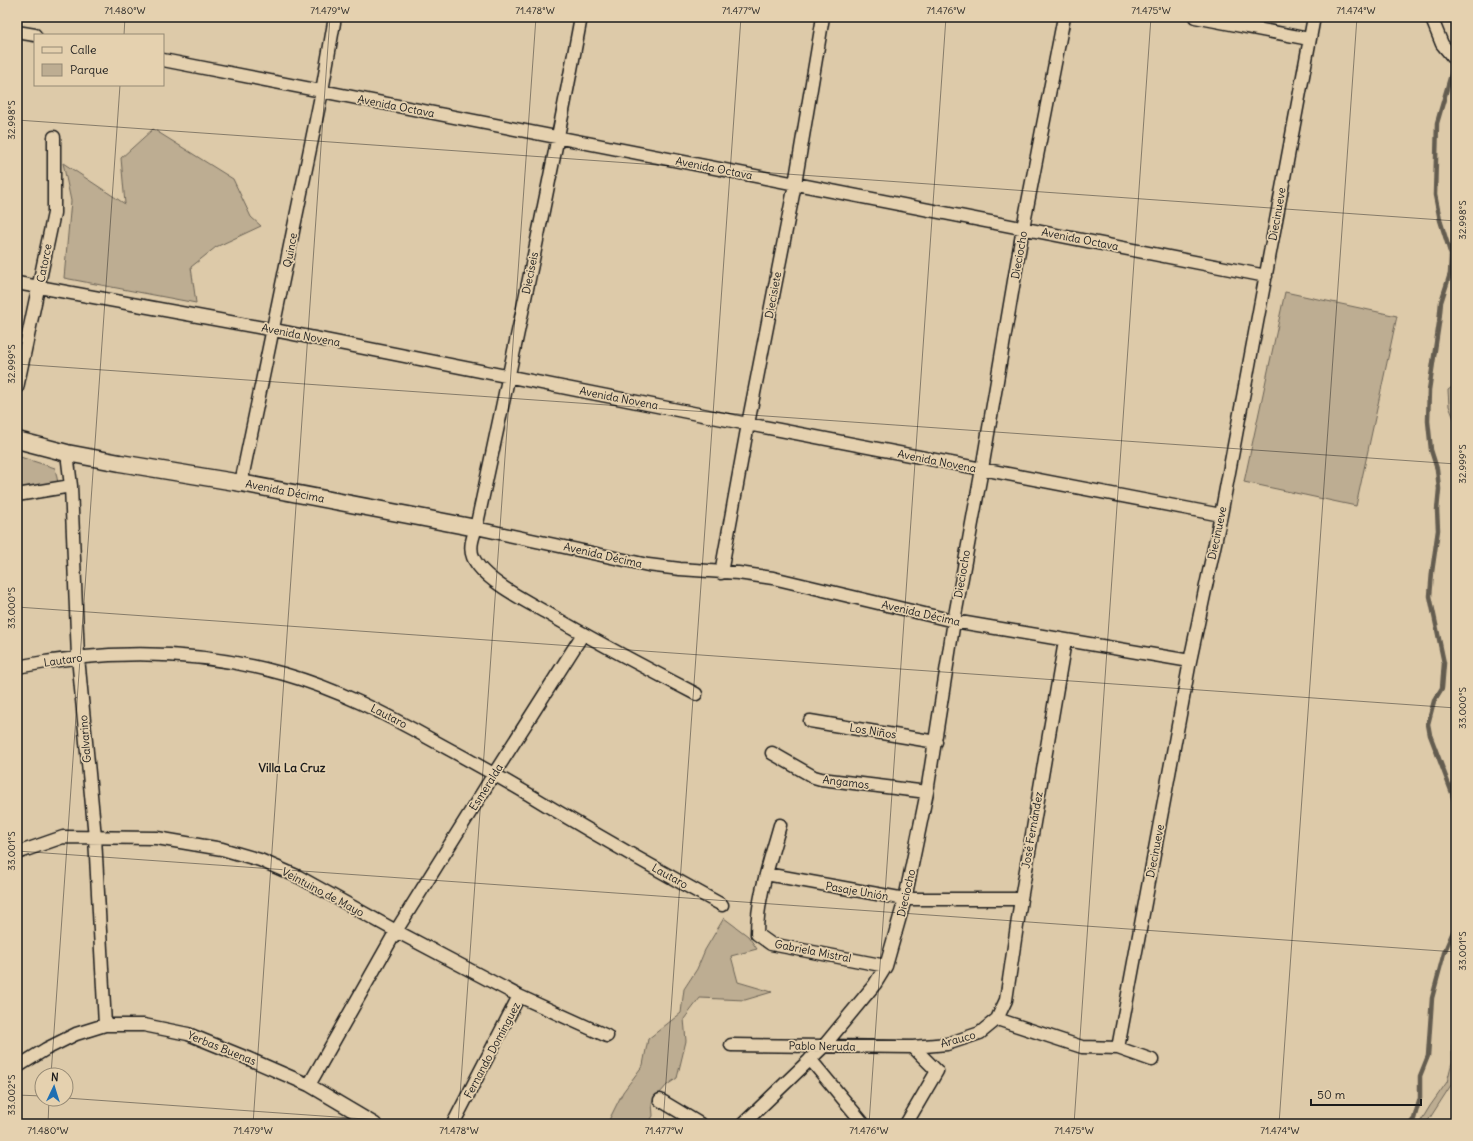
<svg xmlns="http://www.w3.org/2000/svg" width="1473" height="1141" viewBox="0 0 1473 1141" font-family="Delius,sans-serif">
	<rect width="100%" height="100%" fill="#ddcaa9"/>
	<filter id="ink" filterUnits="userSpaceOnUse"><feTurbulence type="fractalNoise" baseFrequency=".025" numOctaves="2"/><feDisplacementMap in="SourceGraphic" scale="8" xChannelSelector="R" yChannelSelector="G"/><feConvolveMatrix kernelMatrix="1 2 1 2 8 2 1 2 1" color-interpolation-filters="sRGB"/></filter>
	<g filter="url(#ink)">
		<!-- green -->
		<path fill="#bdad92" stroke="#6c6457" d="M153,129L233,179L251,217L261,226L216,247L191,267L196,303L64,278L71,201L63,163L125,204L121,158Z
			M1285,292L1397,316L1356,506L1244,482Z
			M1456,384V424L1449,406L1448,390Z
			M17,456L55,468L58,483L17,491Z
			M724,918L748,936L757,949L731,956L738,982L772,992L745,1000L700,998L684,1019L686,1041L677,1078L667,1085L652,1102L653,1116L648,1124H607L623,1092L643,1065L648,1039L681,1013L684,989L697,969L705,950Z
			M1456,1029V1070L1453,1082L1426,1124H1419L1430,1106L1447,1082L1452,1062V1046Z"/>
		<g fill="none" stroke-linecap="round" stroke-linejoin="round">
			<!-- stream -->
			<path stroke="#635c50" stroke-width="4.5" d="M1455,61L1437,123L1435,195L1440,220L1451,255L1450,274L1441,302L1439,323L1429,390L1428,421L1431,450L1437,469L1439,489L1437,510L1438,530L1432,572L1430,596L1444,663L1442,688L1434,701L1428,724L1430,735L1452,793L1456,811
				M1410,1124L1414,1119L1420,1098V1076L1428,1056L1432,998L1444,953L1456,925"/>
			<!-- minor casing -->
			<g stroke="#1c1c1c" stroke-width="15">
				<path id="minor" d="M581,17C549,188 513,358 476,528C473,537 469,547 473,557C483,580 526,601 547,613C596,642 646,668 696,694
					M1195,17L1309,39
					M1431,17L1442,44L1456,61
					M17,32L35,35
					M163,60L1266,276
					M17,283L274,330L748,424L1221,515
					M17,388L54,213V137
					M67,453L71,486L78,657L95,837L105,1025
					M241,483L322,91L335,17
					M17,495L71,486
					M476,528L648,565L680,569L738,573L773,578L954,621L1190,661
					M721,573L748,424L795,184L823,17
					M17,667C105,649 196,649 284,674C337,689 386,714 434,741C473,762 510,783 548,806C605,840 663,873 722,905
					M810,721L936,742
					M772,753L814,777L821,779L927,792
					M780,825C770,861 757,897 757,934L771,944L886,966
					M17,853L63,837L157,838L222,849L260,860L299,877L396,931L519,996L607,1036
					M766,874L905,899H1021
					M997,1019L1082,1047L1118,1048L1152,1060
					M731,1045L913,1047L947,1044L980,1033L997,1019L1006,1000L1021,899L1065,641
					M1118,1048L1190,661L1221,515L1314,17
					M810,1059L863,1123
					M17,1067L46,1049L76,1034L105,1025H144L188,1034L247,1058L309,1085L375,1124
					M309,1085L396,931L494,774L583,634
					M660,1100L700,1124
					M453,1124L519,996
					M743,1124L823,1047L875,984L886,966L905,899L927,792L954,621L982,469L1023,228L1064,17
					M906,1124L937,1071L913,1047"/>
			</g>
			<!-- tertiary casing -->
			<g stroke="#1c1c1c" stroke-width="19">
				<path id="tertiary" d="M17,440L67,453L120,463L241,483L476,528"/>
			</g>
			<!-- minor -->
			<use href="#minor" stroke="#e5d1af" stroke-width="12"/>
			<!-- tertiary -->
			<use href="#tertiary" stroke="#e5d1af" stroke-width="16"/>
		</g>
	</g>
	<!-- ticks -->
	<path fill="none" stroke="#1c1c1c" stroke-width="1" stroke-opacity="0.45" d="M124,35L125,17M17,120L1456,221M17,364L1456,464M17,607L1456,708M17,851L1456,952M51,1075L120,85M17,1095L42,1096M66,1098L436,1124M48,1124L49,1099M253,1124L330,17M458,1124L536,17M663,1124L741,17M869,1124L946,17M1074,1124L1151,17M1279,1124L1357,17"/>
	<g text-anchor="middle" stroke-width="3.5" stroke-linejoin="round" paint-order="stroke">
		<!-- street labels -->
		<g font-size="11" fill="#1c1c1c" stroke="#e5d1af">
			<text transform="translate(396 106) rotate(11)" y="4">Avenida Octava</text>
			<text transform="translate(714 168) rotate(11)" y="4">Avenida Octava</text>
			<text transform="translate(1277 214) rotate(-80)" y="4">Diecinueve</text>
			<text transform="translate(1080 239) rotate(11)" y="4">Avenida Octava</text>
			<text transform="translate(290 250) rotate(-79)" y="4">Quince</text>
			<text transform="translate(1019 255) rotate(-80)" y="4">Dieciocho</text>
			<text transform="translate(44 263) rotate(-79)" y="4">Catorce</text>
			<text transform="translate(530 273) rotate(-78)" y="4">Dieciseis</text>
			<text transform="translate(773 295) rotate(-79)" y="4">Diecisiete</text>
			<text transform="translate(301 335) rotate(11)" y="4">Avenida Novena</text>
			<text transform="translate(619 398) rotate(11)" y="4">Avenida Novena</text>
			<text transform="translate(937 461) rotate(11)" y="4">Avenida Novena</text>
			<text transform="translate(285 491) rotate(11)" y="4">Avenida Décima</text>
			<text transform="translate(1217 533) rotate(-78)" y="4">Diecinueve</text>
			<text transform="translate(603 555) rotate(13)" y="4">Avenida Décima</text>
			<text transform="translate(962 574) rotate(-80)" y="4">Dieciocho</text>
			<text transform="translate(921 613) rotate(13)" y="4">Avenida Décima</text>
			<text transform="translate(63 660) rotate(-8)" y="4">Lautaro</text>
			<text transform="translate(389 716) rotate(27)" y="4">Lautaro</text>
			<text transform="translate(873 731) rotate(9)" y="4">Los Niños</text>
			<text transform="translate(85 739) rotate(-95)" y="4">Galvarino</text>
			<text transform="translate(846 782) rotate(7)" y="4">Angamos</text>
			<text transform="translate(486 787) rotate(-58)" y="4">Esmeralda</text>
			<text transform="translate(1032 830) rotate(-80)" y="4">José Fernández</text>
			<text transform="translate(1155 851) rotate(-79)" y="4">Diecinueve</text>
			<text transform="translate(670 876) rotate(29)" y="4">Lautaro</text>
			<text transform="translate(857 891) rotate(10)" y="4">Pasaje Unión</text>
			<text transform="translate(323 892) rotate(28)" y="4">Veintuino de Mayo</text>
			<text transform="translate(906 893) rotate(-77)" y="4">Dieciocho</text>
			<text transform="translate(813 951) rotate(11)" y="4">Gabriela Mistral</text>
			<text transform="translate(958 1039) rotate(-15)" y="4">Arauco</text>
			<text transform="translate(822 1046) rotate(1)" y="4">Pablo Neruda</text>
			<text transform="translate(222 1048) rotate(22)" y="4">Yerbas Buenas</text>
			<text transform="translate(492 1050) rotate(-62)" y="4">Fernando Domínguez</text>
		</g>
		<!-- neighbourhood labels -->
		<g font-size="12" font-weight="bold" fill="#1c1c1c" stroke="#e5d1af">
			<text x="292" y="772">Villa La Cruz</text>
		</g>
	</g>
	<!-- margin -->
	<rect width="1473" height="1141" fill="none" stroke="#e5d1af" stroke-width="44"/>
	<!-- legend -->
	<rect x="34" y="34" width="130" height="52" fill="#e5d1af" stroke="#958974"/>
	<rect x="42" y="47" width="20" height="6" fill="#e5d1af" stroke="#958974"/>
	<text x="70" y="54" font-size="12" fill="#1c1c1c">Calle</text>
	<rect x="42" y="64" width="20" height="12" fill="#bdad92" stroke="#958974"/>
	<text x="70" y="74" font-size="12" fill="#1c1c1c">Parque</text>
	<!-- north arrow -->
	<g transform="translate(54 1087) rotate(4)"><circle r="19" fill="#e5d1af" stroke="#958974"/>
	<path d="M0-3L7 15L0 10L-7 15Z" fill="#1f6fb2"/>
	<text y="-6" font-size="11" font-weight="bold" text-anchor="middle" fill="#1c1c1c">N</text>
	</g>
	<!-- scale -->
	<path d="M1311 1099v6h110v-6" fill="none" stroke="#1c1c1c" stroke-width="2"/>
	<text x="1317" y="1099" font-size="12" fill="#1c1c1c" stroke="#e5d1af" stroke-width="3" paint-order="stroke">50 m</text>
	<rect x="22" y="22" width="1429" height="1097" fill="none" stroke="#1c1c1c" stroke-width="1.5"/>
	<g font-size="10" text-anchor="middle" fill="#1c1c1c">
		<text x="125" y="14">71.480°W</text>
		<text x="330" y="14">71.479°W</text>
		<text x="535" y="14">71.478°W</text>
		<text x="741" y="14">71.477°W</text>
		<text x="946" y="14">71.476°W</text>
		<text x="1151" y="14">71.475°W</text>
		<text x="1356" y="14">71.474°W</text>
		<text transform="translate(11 120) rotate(-90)" y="4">32.998°S</text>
		<text transform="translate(1462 220) rotate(-90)" y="4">32.998°S</text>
		<text transform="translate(11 364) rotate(-90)" y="4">32.999°S</text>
		<text transform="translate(1462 464) rotate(-90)" y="4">32.999°S</text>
		<text transform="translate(11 608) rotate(-90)" y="4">33.000°S</text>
		<text transform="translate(1462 708) rotate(-90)" y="4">33.000°S</text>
		<text transform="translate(11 851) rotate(-90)" y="4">33.001°S</text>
		<text transform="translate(1462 951) rotate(-90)" y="4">33.001°S</text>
		<text transform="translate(11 1095) rotate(-90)" y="4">33.002°S</text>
		<text x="48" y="1134">71.480°W</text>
		<text x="253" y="1134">71.479°W</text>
		<text x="459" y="1134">71.478°W</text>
		<text x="664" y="1134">71.477°W</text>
		<text x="869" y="1134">71.476°W</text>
		<text x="1074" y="1134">71.475°W</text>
		<text x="1280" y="1134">71.474°W</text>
	</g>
</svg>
